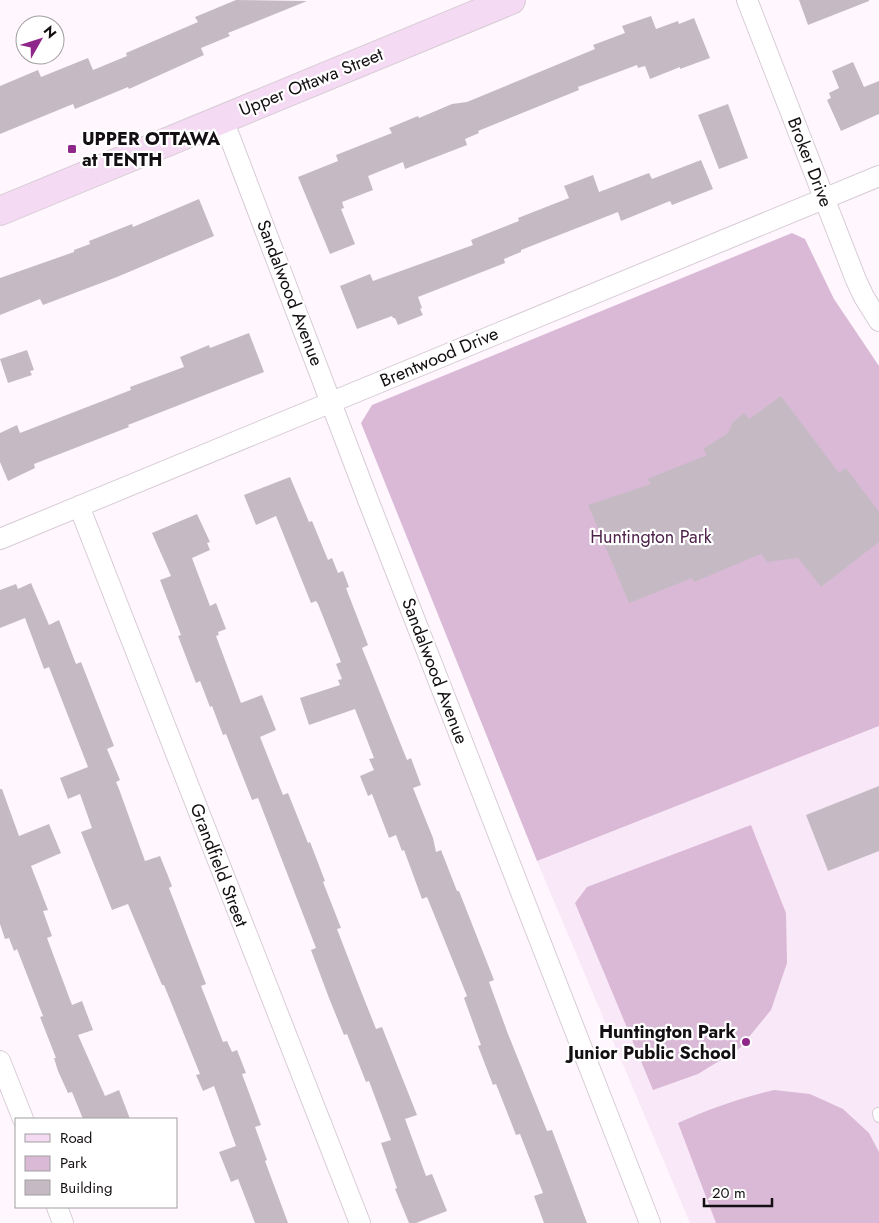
<svg xmlns="http://www.w3.org/2000/svg" width="879" height="1223" viewBox="0 0 879 1223" font-family="Jost,sans-serif">
	<rect width="100%" height="100%" fill="#fff6fe"/>
	<!-- built -->
	<path fill="#f9e8f7" d="M879,726V1223H690L537,861Z"/>
	<!-- green -->
	<path fill="#dab9d7" d="M792,233L805,239L834,299L879,366V726L537,861L361,423L372,405Z
		M751,825L786,913L787,963L771,1010L740,1048L698,1074L653,1090L575,903L587,887Z
		M774,1090L810,1094L843,1109L869,1133L879,1152V1223H716L678,1123C709,1109 740,1098 774,1090Z"/>
	<!-- building -->
	<path fill="#c5bac3" d="M236,0L307,1L228,33L230,36L201,48L204,55L129,89L128,87L75,109L73,104L0,134V86L38,70L41,77L88,58L93,70L127,56L126,53L198,22L195,17Z
		M799,0H869V1L808,25Z
		M651,16L656,29L678,21L679,24L694,18L710,58L680,69V67L650,79L645,66L638,68L637,65L578,87L579,90L478,131L479,133L465,139L467,145L405,169L403,162L368,176L373,190L342,202L344,208L341,209L355,244L330,254L298,177L338,161L336,155L392,133L389,128L418,116L419,118L452,104L467,102L595,49L593,45L625,33L622,26Z
		M853,62L864,87L879,81V114L841,131L827,100L831,98L829,93L839,88L832,71Z
		M728,104L748,158L719,169L698,115Z
		M701,160L713,189L672,205L670,201L621,221L618,212L521,250V252L504,259L505,263L418,297L422,308L420,309L423,315L398,325L395,318H393L392,316L357,329L340,286L370,274L373,281L473,245L471,240L519,221L518,218L569,198L564,186L593,175L599,192L649,173L652,179Z
		M199,199L214,236L117,277L43,305L40,299L0,315V278L74,252V250L90,244L89,241L132,224L133,227Z
		M249,333L264,372L128,425L129,427L34,464L35,468L8,481L0,462V433L17,425L20,433L131,390L130,387L184,367L180,357L209,345L210,348Z
		M27,350L34,370L30,371L32,375L8,383L0,359Z
		M781,396L839,473L846,468L879,512V542L821,587L798,558L767,562L761,554L694,582L692,578L629,603L588,505L651,484L647,479L707,455L703,449L728,433L733,422L744,413L749,419Z
		M290,477L309,522L312,521L328,560L332,558L338,573L343,571L349,587L346,588L368,645L362,648L407,760L411,758L421,785L413,788L433,838L436,852L441,850L457,891H459L494,980L489,982L508,1034L547,1131L552,1130L587,1223H544L534,1196L543,1193L520,1134L516,1135L496,1084L493,1085L478,1046L481,1045L464,998L467,996L427,897L422,899L404,850L402,851L396,835L389,838L372,794L368,796L360,776L374,770L369,759L374,758L355,709L309,725L300,698L340,685L338,680L342,679L336,664L341,662L318,604L316,601L311,603L276,516L256,525L244,495Z
		M197,514L210,542L207,543L210,550L192,558L210,606L216,603L226,629L218,632L219,635L216,636L241,703L262,695L276,730L260,737L283,795L288,793L308,843L310,842L325,881L323,882L341,928L337,929L359,986L376,1029L382,1027L417,1115L405,1119L426,1176L432,1174L447,1211L416,1223H409L395,1189L397,1188L381,1143L391,1140L369,1081L366,1082L347,1034L344,1035L329,998L311,950L316,948L258,798L252,800L226,734L223,735L212,706L210,707L200,681L196,683L178,636L181,635L160,580L171,576L152,533Z
		M31,583L49,625L59,620L76,664L81,662L114,746L107,749L120,780L116,782L119,789L145,861L160,856L172,886L169,888L206,984L201,986L223,1042L227,1041L232,1052L237,1050L246,1073L242,1074L261,1125L255,1127L267,1160L265,1161L288,1223H255L238,1179L231,1182L219,1152L236,1146L214,1086L203,1091L196,1075L200,1074L164,985H162L128,904L112,910L81,832L92,828L80,794L68,799L60,778L88,767L49,667L44,669L25,618L0,628V590L16,584L18,589Z
		M879,786V851L828,871L806,815Z
		M0,789H2L19,836L49,824L61,853L31,866L48,910L43,911L52,936L47,938L72,1005L82,1001L93,1030L78,1035L105,1096L119,1090L130,1119H83L72,1092L68,1093L58,1071L54,1058H56L40,1017L43,1016L17,949L14,951L9,938L5,939L0,924Z"/>
	<g fill="none" stroke-linecap="round" stroke-linejoin="round">
		<!-- service casing -->
		<g stroke="#d8cdd6" stroke-width="12">
			<path id="service" d="M878,1113L879,1117"/>
		</g>
		<!-- minor casing -->
		<g stroke="#d8cdd6" stroke-width="22">
			<path id="minor" d="M747,0L856,280L864,297L879,321
				M224,118L227,130L370,505L650,1223
				M79,506L360,1223
				M0,539L879,176
				M0,1061L23,1119
				M57,1207L63,1223"/>
		</g>
		<!-- secondary casing -->
		<g stroke="#d8cdd6" stroke-width="30">
			<path id="secondary" d="M0,211L511,0"/>
		</g>
		<!-- service -->
		<use href="#service" stroke="#fff" stroke-width="10"/>
		<!-- minor -->
		<use href="#minor" stroke="#fff" stroke-width="20"/>
		<!-- secondary -->
		<use href="#secondary" stroke="#f4daf2" stroke-width="28"/>
	</g>
	<!-- markers -->
	<g fill="#8f268a" stroke="#fff" stroke-width="2">
		<rect x="67" y="144" width="10" height="10" rx="2.5"/>
		<circle cx="746" cy="1042" r="5"/>
	</g>
	<g text-anchor="middle" stroke-width="4.5" stroke-linejoin="round" paint-order="stroke">
		<!-- street labels -->
		<g font-size="18" fill="#130f12" stroke="#fff">
			<text transform="translate(311 82) rotate(-22)" y="6">Upper Ottawa Street</text>
			<text transform="translate(810 162) rotate(69)" y="6">Broker Drive</text>
			<text transform="translate(290 293) rotate(69)" y="6">Sandalwood Avenue</text>
			<text transform="translate(439 357) rotate(-23)" y="6">Brentwood Drive</text>
			<text transform="translate(435 671) rotate(69)" y="6">Sandalwood Avenue</text>
			<text transform="translate(219 865) rotate(69)" y="6">Grandfield Street</text>
		</g>
		<!-- poi labels -->
		<g font-size="18" font-weight="bold" fill="#130f12" stroke="#fff" text-anchor="start">
			<text x="82" y="145">UPPER OTTAWA<tspan x="82" dy="21">at TENTH</tspan></text>
			<text x="736" y="1038" text-anchor="end">Huntington Park<tspan x="736" dy="21">Junior Public School</tspan></text>
		</g>
		<!-- park labels -->
		<g font-size="18" fill="#4f244c" stroke="#fff">
			<text x="651" y="543">Huntington Park</text>
		</g>
	</g>
	<!-- legend -->
	<rect x="15" y="1118" width="162" height="90" fill="#ffffff" stroke="#a19fa0"/>
	<rect x="25" y="1134" width="25" height="8" fill="#f4daf2" stroke="#a19fa0"/>
	<text x="60" y="1143" font-size="15" fill="#130f12">Road</text>
	<rect x="25" y="1156" width="25" height="15" fill="#dab9d7" stroke="#a19fa0"/>
	<text x="60" y="1168" font-size="15" fill="#130f12">Park</text>
	<rect x="25" y="1180" width="25" height="15" fill="#c5bac3" stroke="#a19fa0"/>
	<text x="60" y="1193" font-size="15" fill="#130f12">Building</text>
	<!-- north arrow -->
	<g transform="translate(40 40) rotate(51)"><circle r="24" fill="#ffffff" stroke="#a19fa0"/>
	<path d="M0-4L9 19L0 12L-9 19Z" fill="#8f268a"/>
	<text y="-8" font-size="14" font-weight="bold" text-anchor="middle" fill="#130f12">N</text>
	</g>
	<!-- scale -->
	<path d="M704 1198v8h68v-8" fill="none" stroke="#130f12" stroke-width="2.5"/>
	<text x="712" y="1198" font-size="15" fill="#130f12" stroke="#ffffff" stroke-width="4" paint-order="stroke">20 m</text>
</svg>
